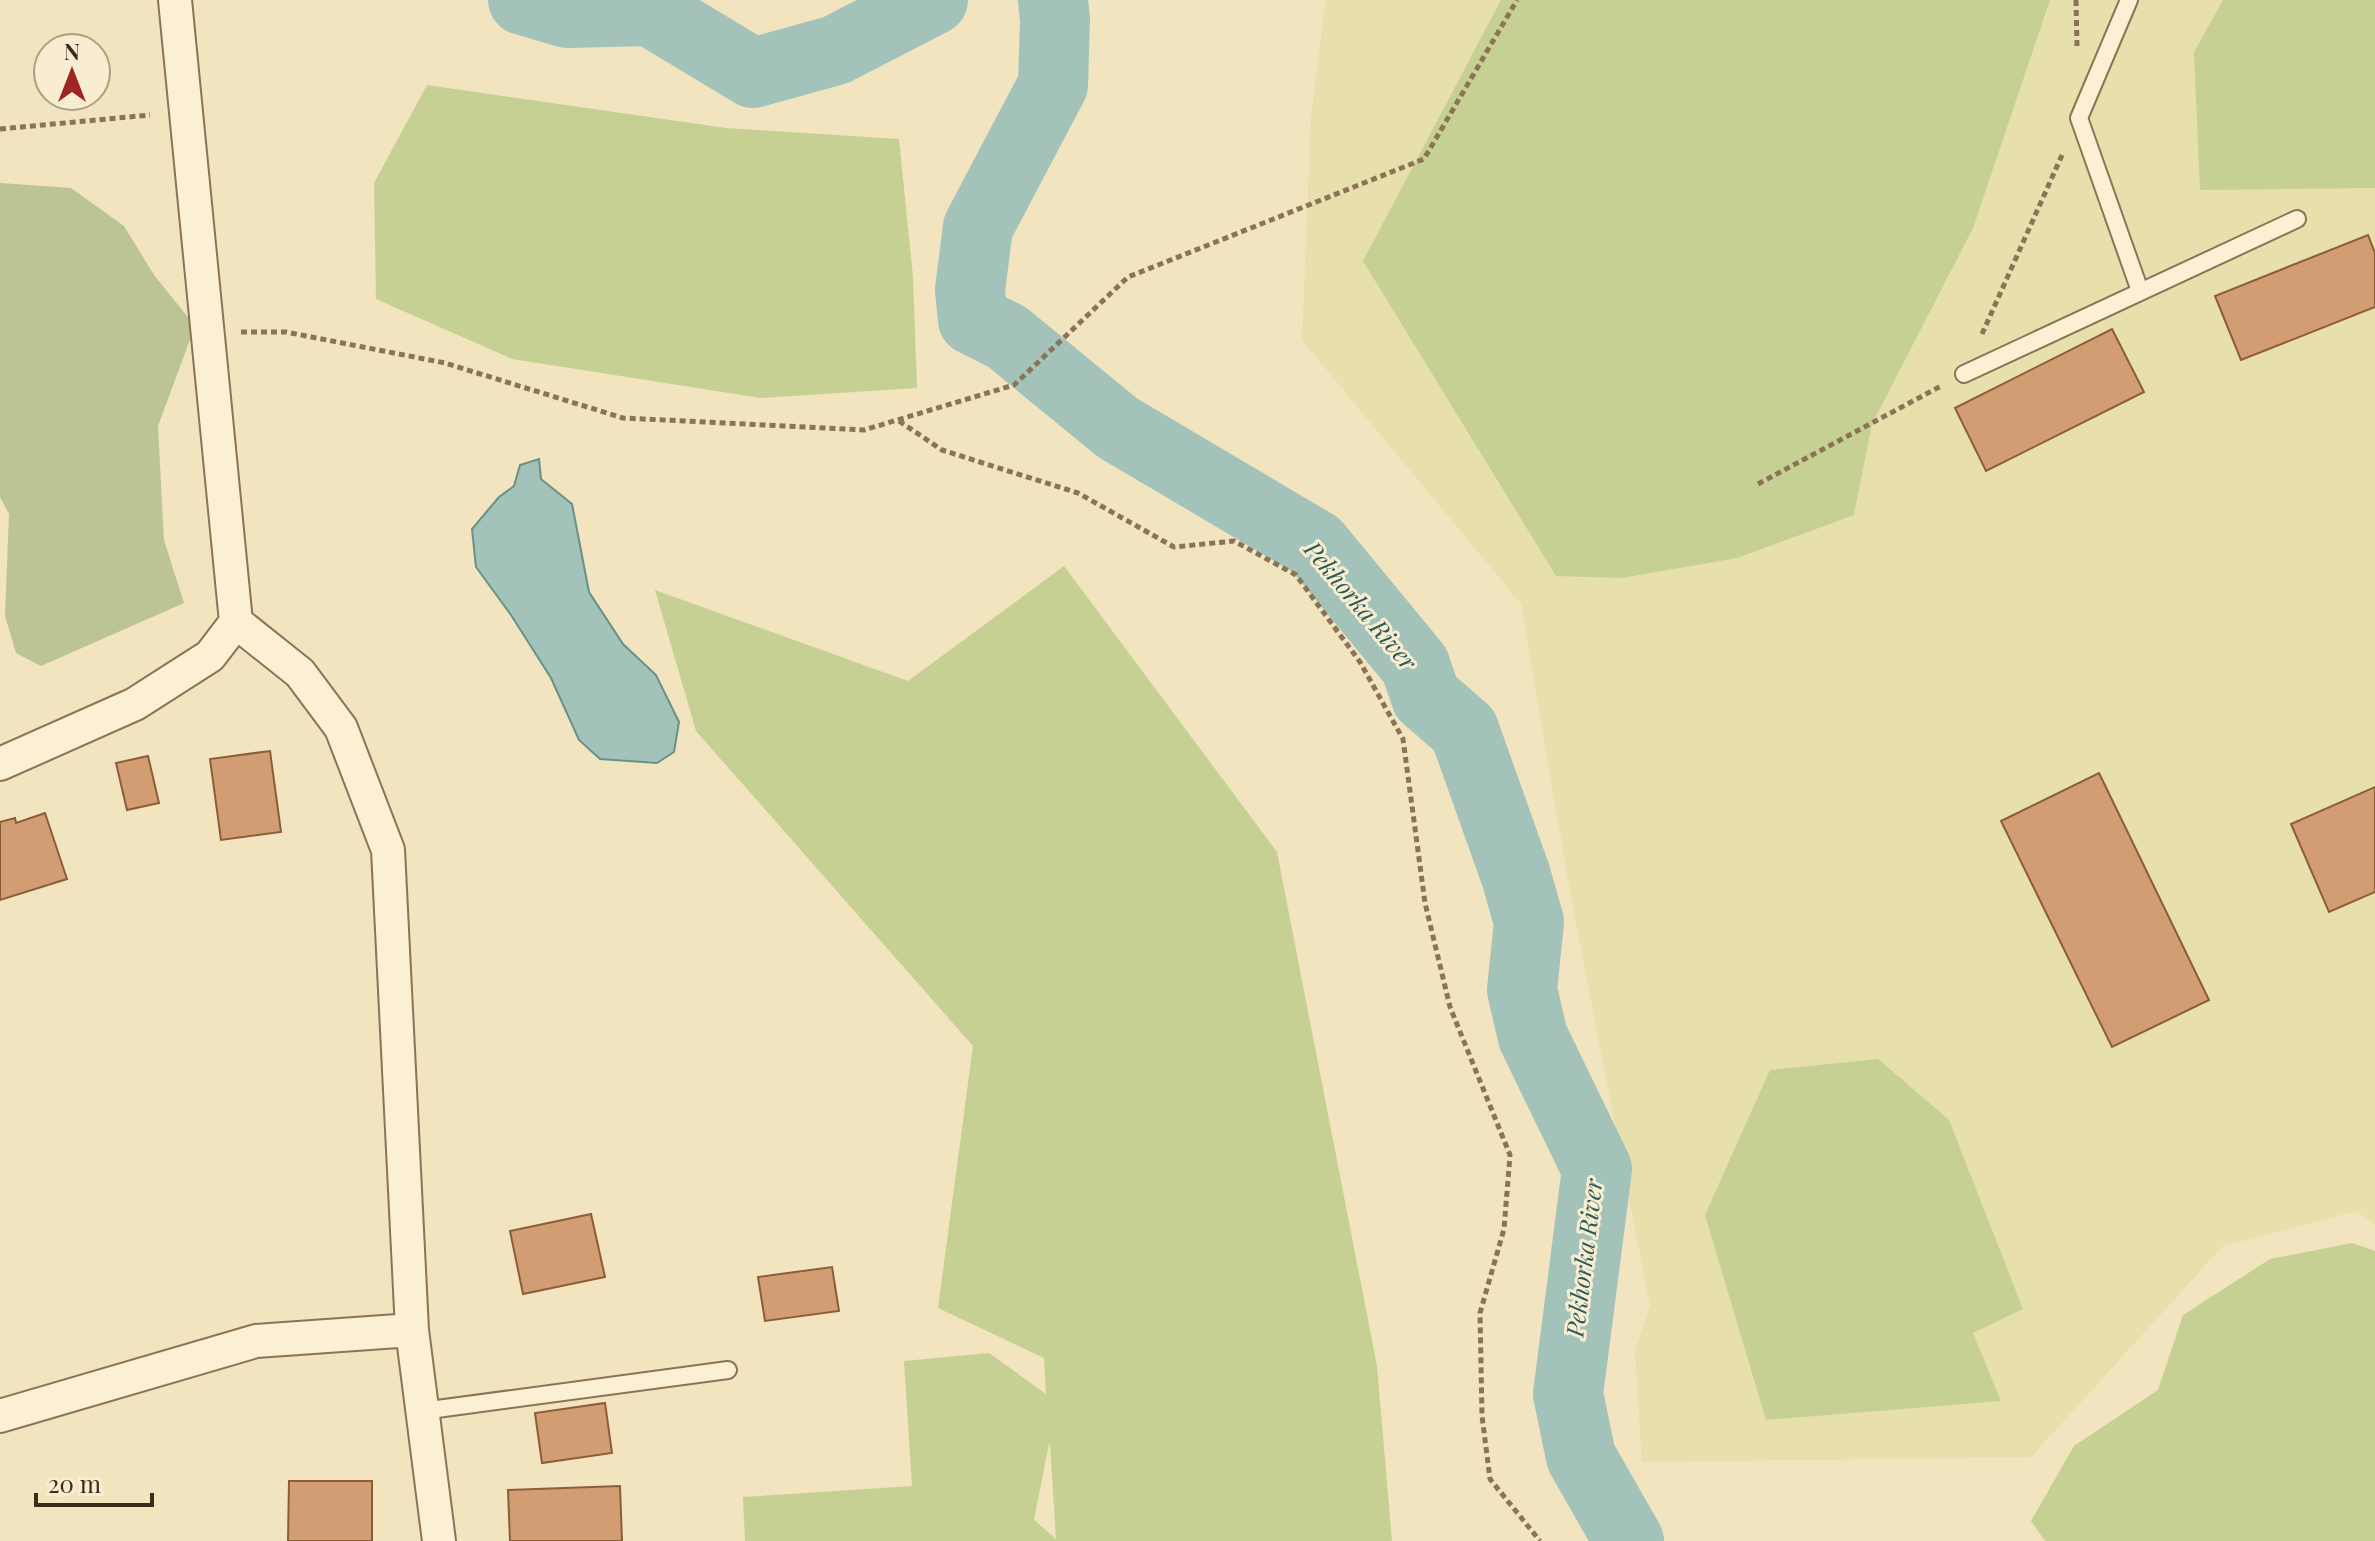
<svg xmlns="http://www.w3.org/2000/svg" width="2375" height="1541" viewBox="0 0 2375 1541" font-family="'Playfair Display',serif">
	<rect width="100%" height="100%" fill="#f1e4bf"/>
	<!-- farmland -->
	<path fill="#e7dfac" d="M1326,0H2375V1224L2356,1211L2223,1246L2031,1457L1642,1462L1635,1350L1650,1306L1570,891L1521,604L1302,340L1311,118Z"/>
	<!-- green -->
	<path fill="#c7d093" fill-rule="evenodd" d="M1501,0H2050L1973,228L1872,424L1854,515L1737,558L1622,578L1556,576L1363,261Z
		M2223,0H2375V188L2200,190L2194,52Z
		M427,85L726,128L899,139L913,277L917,388L761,398L512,359L376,299L374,183Z
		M1064,566L1277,852L1377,1366L1392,1541H745L743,1497L912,1486L904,1361L989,1353L1046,1394L1044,1358L938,1308L973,1046L696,731L655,590L908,681ZM1049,1444H1050L1056,1539L1034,1520Z
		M1878,1059L1949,1120L2023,1309L1973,1333L2001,1401L1766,1420L1705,1215L1770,1070Z
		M2352,1243L2375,1251V1541H2045L2031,1521L2074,1446L2158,1390L2183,1315L2270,1259Z"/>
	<!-- cemetery -->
	<path fill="#bdc493" d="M0,183L71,188L124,226L154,275L195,326L158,426L164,540L184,603L41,666L16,653L5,616L9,514L0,497Z"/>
	<!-- water -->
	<path fill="#a3c3ba" stroke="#699188" stroke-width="2" d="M539,459L541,479L572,504L589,592L623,644L656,675L679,722L674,752L657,763L600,759L579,740L551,678L511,615L476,567L472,529L499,497L514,486L520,465Z"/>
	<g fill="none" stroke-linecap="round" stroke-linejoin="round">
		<!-- river -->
		<path stroke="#a3c3ba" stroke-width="70" d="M523,0L567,13L650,11L753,73L836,50L933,0
			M1053,0L1055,20L1053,85L978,227L970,290L973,320L1007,337L1118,428L1316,545L1415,665L1426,697L1464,730L1516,876L1529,922L1522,990L1533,1037L1597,1169L1568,1394L1581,1457L1629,1541"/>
	</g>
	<!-- building -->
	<path fill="#d29d72" stroke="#8c5d3a" stroke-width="2" d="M2368,235L2375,253V307L2241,360L2215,296Z
		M2112,329L2144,392L1986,471L1955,408Z
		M270,751L281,832L221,840L210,759Z
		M148,756L159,803L127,810L116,763Z
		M2099,773L2209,1000L2112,1047L2001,821Z
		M2375,787V892L2329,912L2291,824Z
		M45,813L67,879L0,900V822L15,818L16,823Z
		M591,1214L605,1277L523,1294L510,1231Z
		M832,1267L839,1311L765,1321L758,1277Z
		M605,1403L612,1453L542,1463L535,1413Z
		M289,1481H372V1541H288Z
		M620,1486L622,1541H510L508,1490Z"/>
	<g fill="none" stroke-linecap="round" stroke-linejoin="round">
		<!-- service casing -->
		<g stroke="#8b7456" stroke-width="20">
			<path id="service" d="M2129,0L2079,118L2140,291
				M1964,374L2297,219
				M422,1411L728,1370"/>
		</g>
		<!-- minor casing -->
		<g stroke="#8b7456" stroke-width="36">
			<path id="minor" d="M236,622L300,673L341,728L388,850L412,1330L439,1541
				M0,764L135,704L210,656L236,622L175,0
				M0,1416L256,1341L412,1330"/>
		</g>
		<!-- path -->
		<path stroke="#8b7456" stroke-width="5" stroke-dasharray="6 4" stroke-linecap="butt" d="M2076,0L2077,47
			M0,129L150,115
			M241,332H286L445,363L623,418L864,430L1014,385L1128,277L1424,159L1517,0
			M1982,334L2063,153
			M899,421L942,450L1078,493L1174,547L1234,541L1296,575L1360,662L1403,739L1425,903L1450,1007L1510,1155L1504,1229L1480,1313L1482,1416L1490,1479L1540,1541
			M1758,484L1941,386"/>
		<!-- service -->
		<use href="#service" stroke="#fbf0d3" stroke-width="16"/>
		<!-- minor -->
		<use href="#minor" stroke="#fbf0d3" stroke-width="32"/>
	</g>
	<g text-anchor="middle" stroke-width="6" stroke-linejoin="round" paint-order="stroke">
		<!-- water labels -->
		<g font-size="24" font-style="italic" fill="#2a5b59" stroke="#f8edd0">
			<text transform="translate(1360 606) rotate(50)" y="8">Pekhorka River</text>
			<text transform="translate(1585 1258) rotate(-83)" y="8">Pekhorka River</text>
		</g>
	</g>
	<!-- north arrow -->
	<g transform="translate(72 72)"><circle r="38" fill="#f8edd0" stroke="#ac9f88" stroke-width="2"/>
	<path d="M0-6L14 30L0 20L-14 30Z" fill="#9f2422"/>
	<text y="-12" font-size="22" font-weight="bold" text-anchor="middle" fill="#3a2b1c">N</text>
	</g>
	<!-- scale -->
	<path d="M36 1493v12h116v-12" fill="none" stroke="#3a2b1c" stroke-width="4"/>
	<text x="48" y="1493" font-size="24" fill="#3a2b1c" stroke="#f8edd0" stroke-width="6" paint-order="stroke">20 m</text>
</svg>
